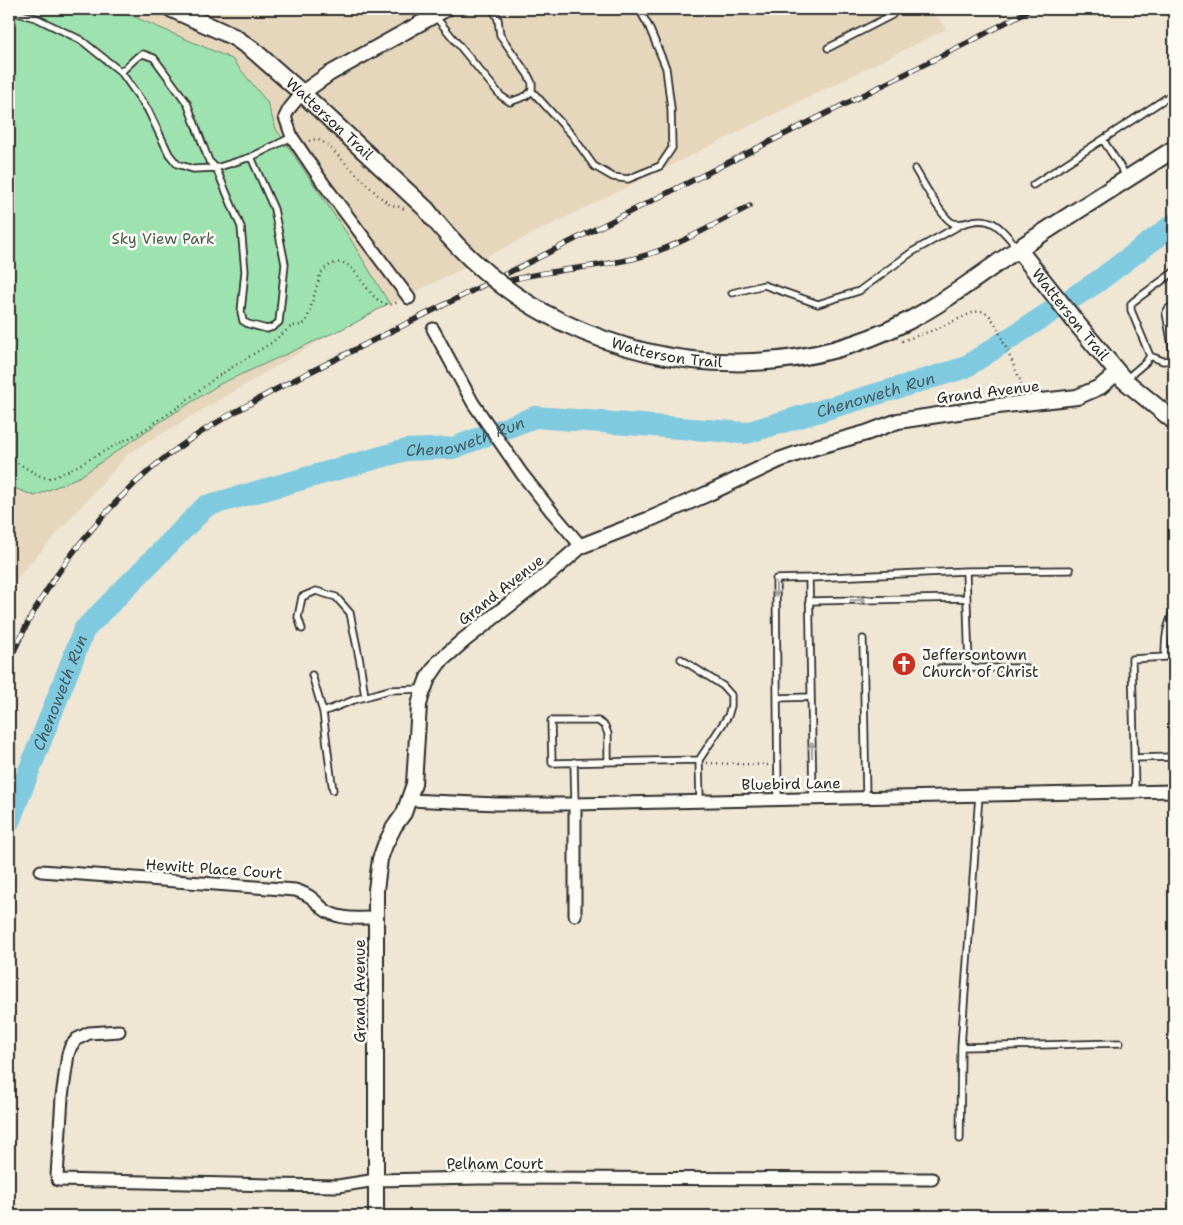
<svg xmlns="http://www.w3.org/2000/svg" width="1183" height="1225" viewBox="0 0 1183 1225" font-family="'Shantell Sans',sans-serif">
	<rect width="100%" height="100%" fill="#efe6d4"/>
	<filter id="ink" filterUnits="userSpaceOnUse"><feTurbulence type="fractalNoise" baseFrequency=".02" numOctaves="2"/><feDisplacementMap in="SourceGraphic" scale="10" xChannelSelector="R" yChannelSelector="G"/><feConvolveMatrix kernelMatrix="1 2 1 2 8 2 1 2 1" color-interpolation-filters="sRGB"/></filter>
	<g filter="url(#ink)">
		<!-- built -->
		<path fill="#e5d6bc" d="M9,9H932L946,29L334,332L129,453L9,587Z"/>
		<!-- green -->
		<path fill="#9ee3af" stroke="#64876d" d="M9,9H116L232,59L267,102L276,129L346,232L389,303L355,323L220,384L146,431L81,476L35,496L9,486Z"/>
		<g fill="none" stroke-linecap="round" stroke-linejoin="round">
			<!-- river -->
			<path stroke="#80cae0" stroke-width="22" id="s1" d="M9,822L84,630L206,506L406,450L453,448L535,417L746,433L964,368L1097,282L1174,224"/>
			<!-- service casing -->
			<g stroke="#2b2b2b" stroke-width="9">
				<path id="service" d="M9,11L36,18L81,40L121,72L137,57L143,54L154,58L187,103L209,161L216,168L241,227L245,271L241,312L243,321L248,324L267,329L273,327L279,322L285,264L274,209L251,157
					M434,15L501,96L510,102L526,96L532,91V83L528,75L500,35L498,19L493,9
					M828,48L892,15L890,9
					M121,72L148,110L169,154L177,164L193,169L216,168L251,157L292,137
					M532,91L572,135L594,166L613,177L628,179L660,166L672,148L671,108L666,68L649,27L639,9
					M1103,140L1127,177
					M915,169C922,180 942,219 953,223C960,225 966,223 973,221C996,217 1003,232 1017,247
					M1033,185L1174,93
					M732,293L764,285L818,304L859,291L912,252L962,224
					M1174,305L1168,309L1166,313L1174,357
					M1150,356L1163,361L1174,360
					M1126,379L1146,362L1150,356L1131,310V304L1134,301L1174,272
					M966,571L1070,570
					M809,578L966,571L969,668
					M809,601L967,598
					M1174,611C1166,627 1165,639 1165,657H1174
					M302,629L298,617L302,597L316,591L336,597L350,613L360,662L365,697
					M863,639L866,798
					M681,659L723,686L731,695V706L728,716L699,760L700,801
					M940,668H1027
					M312,675L323,712L354,700L389,690L424,689
					M777,698L811,697
					M323,712L331,777L333,790
					M1134,758L1174,757
					M608,761V734L605,726L598,721H551L552,763L699,760
					M574,762L575,804
					M1135,792L1132,659L1165,657
					M778,799L776,579L809,578L813,799
					M961,1047L1120,1043
					M960,1139L961,1047L979,795"/>
			</g>
			<!-- minor casing -->
			<g stroke="#2b2b2b" stroke-width="15">
				<path id="minor" d="M302,93L289,109L285,117L292,137L323,183L409,298
					M433,329L473,403L522,474L552,512L581,546
					M409,800L497,804H575L1174,791
					M575,804V915
					M41,871L295,890C302,892 307,894 313,899C318,903 322,909 328,912C343,920 360,918 376,918
					M119,1031L89,1033L77,1039L71,1046L68,1054L62,1097L57,1176L58,1180L269,1185L338,1186L376,1180L480,1178L932,1179"/>
			</g>
			<!-- tertiary casing -->
			<g stroke="#2b2b2b" stroke-width="18">
				<path id="tertiary" d="M302,93L329,74L446,9
					M376,1216V890L380,859L385,845L394,827L404,813L414,784L419,705L422,694L428,678L439,662L464,640L551,572L581,546L650,519L707,494L779,460L816,447L866,433L898,421L998,406L1077,397L1100,387L1118,372"/>
			</g>
			<!-- secondary casing -->
			<g stroke="#2b2b2b" stroke-width="20">
				<g id="secondary">
					<path id="s2" d="M172,9L234,37L253,50L302,93L426,209L433,218"/>
					<path id="s3" d="M1018,249L1078,325L1124,380L1174,421"/>
					<path id="s4" d="M562,322C672,375 799,377 908,321C947,301 982,273 1018,249C1070,215 1122,182 1174,149"/>
				</g>
			</g>
			<!-- path -->
			<path stroke="#2b2b2b" stroke-width="2.5" stroke-dasharray="1 4" stroke-linecap="butt" d="M309,141C315,138 320,140 326,144L380,197L390,205L401,207L404,209
				M902,341L934,330L974,312L983,311L989,315L995,323L1021,382V391
				M9,458L38,475L46,478H52L66,472L144,430L177,408L215,378L271,343L292,326L302,325L306,322L308,317L320,275C326,265 340,257 350,267C362,277 371,300 386,304C390,305 394,304 398,302
				M9,539V553
				M707,763L769,765"/>
			<!-- service -->
			<use href="#service" stroke="#fdfcf7" stroke-width="5.5"/>
			<!-- minor -->
			<use href="#minor" stroke="#fdfcf7" stroke-width="11"/>
			<!-- tertiary -->
			<use href="#tertiary" stroke="#fdfcf7" stroke-width="14"/>
			<!-- secondary -->
			<use href="#secondary" stroke="#fdfcf7" stroke-width="16"/>
			<!-- rail casing -->
			<g stroke="#2b2b2b" stroke-width="5.5">
				<path id="rail" d="M497,284C541,270 587,269 632,259C674,249 712,225 750,206
					M9,662C18,642 28,621 40,601C72,548 118,494 167,456C203,428 244,407 284,385L975,39L1031,9"/>
			</g>
			<!-- rail -->
			<use href="#rail" stroke="#fdfcf7" stroke-width="4" stroke-dasharray="11" stroke-linecap="butt"/>
			<!-- secondary-bridge casing -->
			<g stroke="#2b2b2b" stroke-width="20" stroke-linecap="butt">
				<path id="secondary-bridge" d="M433,218C468,261 512,298 562,322"/>
			</g>
			<!-- secondary-bridge -->
			<use href="#secondary-bridge" stroke="#fdfcf7" stroke-width="16"/>
		</g>
		<!-- one-way arrows -->
		<defs><path id="oneway-shaft" d="M-6 0H5M1.5-3L5.5 0L1.5 3" fill="none" stroke-width="1.6" stroke-linecap="round" stroke-linejoin="round" transform="scale(1.25)"/></defs>
		<g stroke="#9e9e9b">
			<use href="#oneway-shaft" transform="translate(776 589) rotate(90)"/>
			<use href="#oneway-shaft" transform="translate(858 600) rotate(-1)"/>
			<use href="#oneway-shaft" transform="translate(812 750) rotate(-91)"/>
		</g>
	</g>
	<!-- icons -->
	<defs>
		<g id="church-disc" transform="scale(1.25)"><circle r="9.5" fill="#c8321e" stroke="#fdfcf7"/><path d="M-1.2-6h2.4v3.5h3.3v2.4h-3.3V6h-2.4V-.1h-3.3v-2.4h3.3Z" fill="#fff"/></g>
	</defs>
	<g fill-rule="evenodd">
		<use href="#church-disc" x="904" y="664"/>
	</g>
	<g text-anchor="middle" stroke-width="5" stroke-linejoin="round" paint-order="stroke">
		<!-- street labels -->
		<g font-size="15" fill="#2b2b2b" stroke="#fdfcf7">
			<text dy="5" stroke="none"><textPath href="#s2" startOffset="194">Watterson Trail</textPath></text>
			<text dy="5" stroke="none"><textPath href="#s3" startOffset="84">Watterson Trail</textPath></text>
			<text dy="5" stroke="none"><textPath href="#s4" startOffset="110">Watterson Trail</textPath></text>
			<text transform="translate(988 392) rotate(-7)" y="5">Grand Avenue</text>
			<text transform="translate(501 590) rotate(-38)" y="5">Grand Avenue</text>
			<text transform="translate(791 784) rotate(-1)" y="5">Bluebird Lane</text>
			<text transform="translate(214 869) rotate(4)" y="5">Hewitt Place Court</text>
			<text transform="translate(360 991) rotate(-90)" y="5">Grand Avenue</text>
			<text x="495" y="1169">Pelham Court</text>
		</g>
		<!-- park labels -->
		<g font-size="15" fill="#48594c" stroke="#fdfcf7">
			<text x="163" y="244">Sky View Park</text>
		</g>
		<!-- poi labels -->
		<g font-size="15" fill="#2b2b2b" stroke="#fdfcf7" text-anchor="start">
			<text x="922" y="660">Jeffersontown<tspan x="922" dy="17">Church of Christ</tspan></text>
		</g>
		<!-- water labels -->
		<g font-size="16" font-style="italic" fill="#445b61" stroke="#fdfcf7">
			<text dy="6" stroke="none"><textPath href="#s1" startOffset="1069">Chenoweth Run</textPath></text>
			<text dy="6" stroke="none"><textPath href="#s1" startOffset="649">Chenoweth Run</textPath></text>
			<text dy="6" stroke="none"><textPath href="#s1" startOffset="139">Chenoweth Run</textPath></text>
		</g>
	</g>
	<!-- margin -->
	<rect width="1183" height="1225" fill="none" stroke="#fdfcf7" stroke-width="30"/>
	<rect x="15" y="15" width="1153" height="1195" fill="none" stroke="#2b2b2b" stroke-width="2" filter="url(#ink)"/>
</svg>
